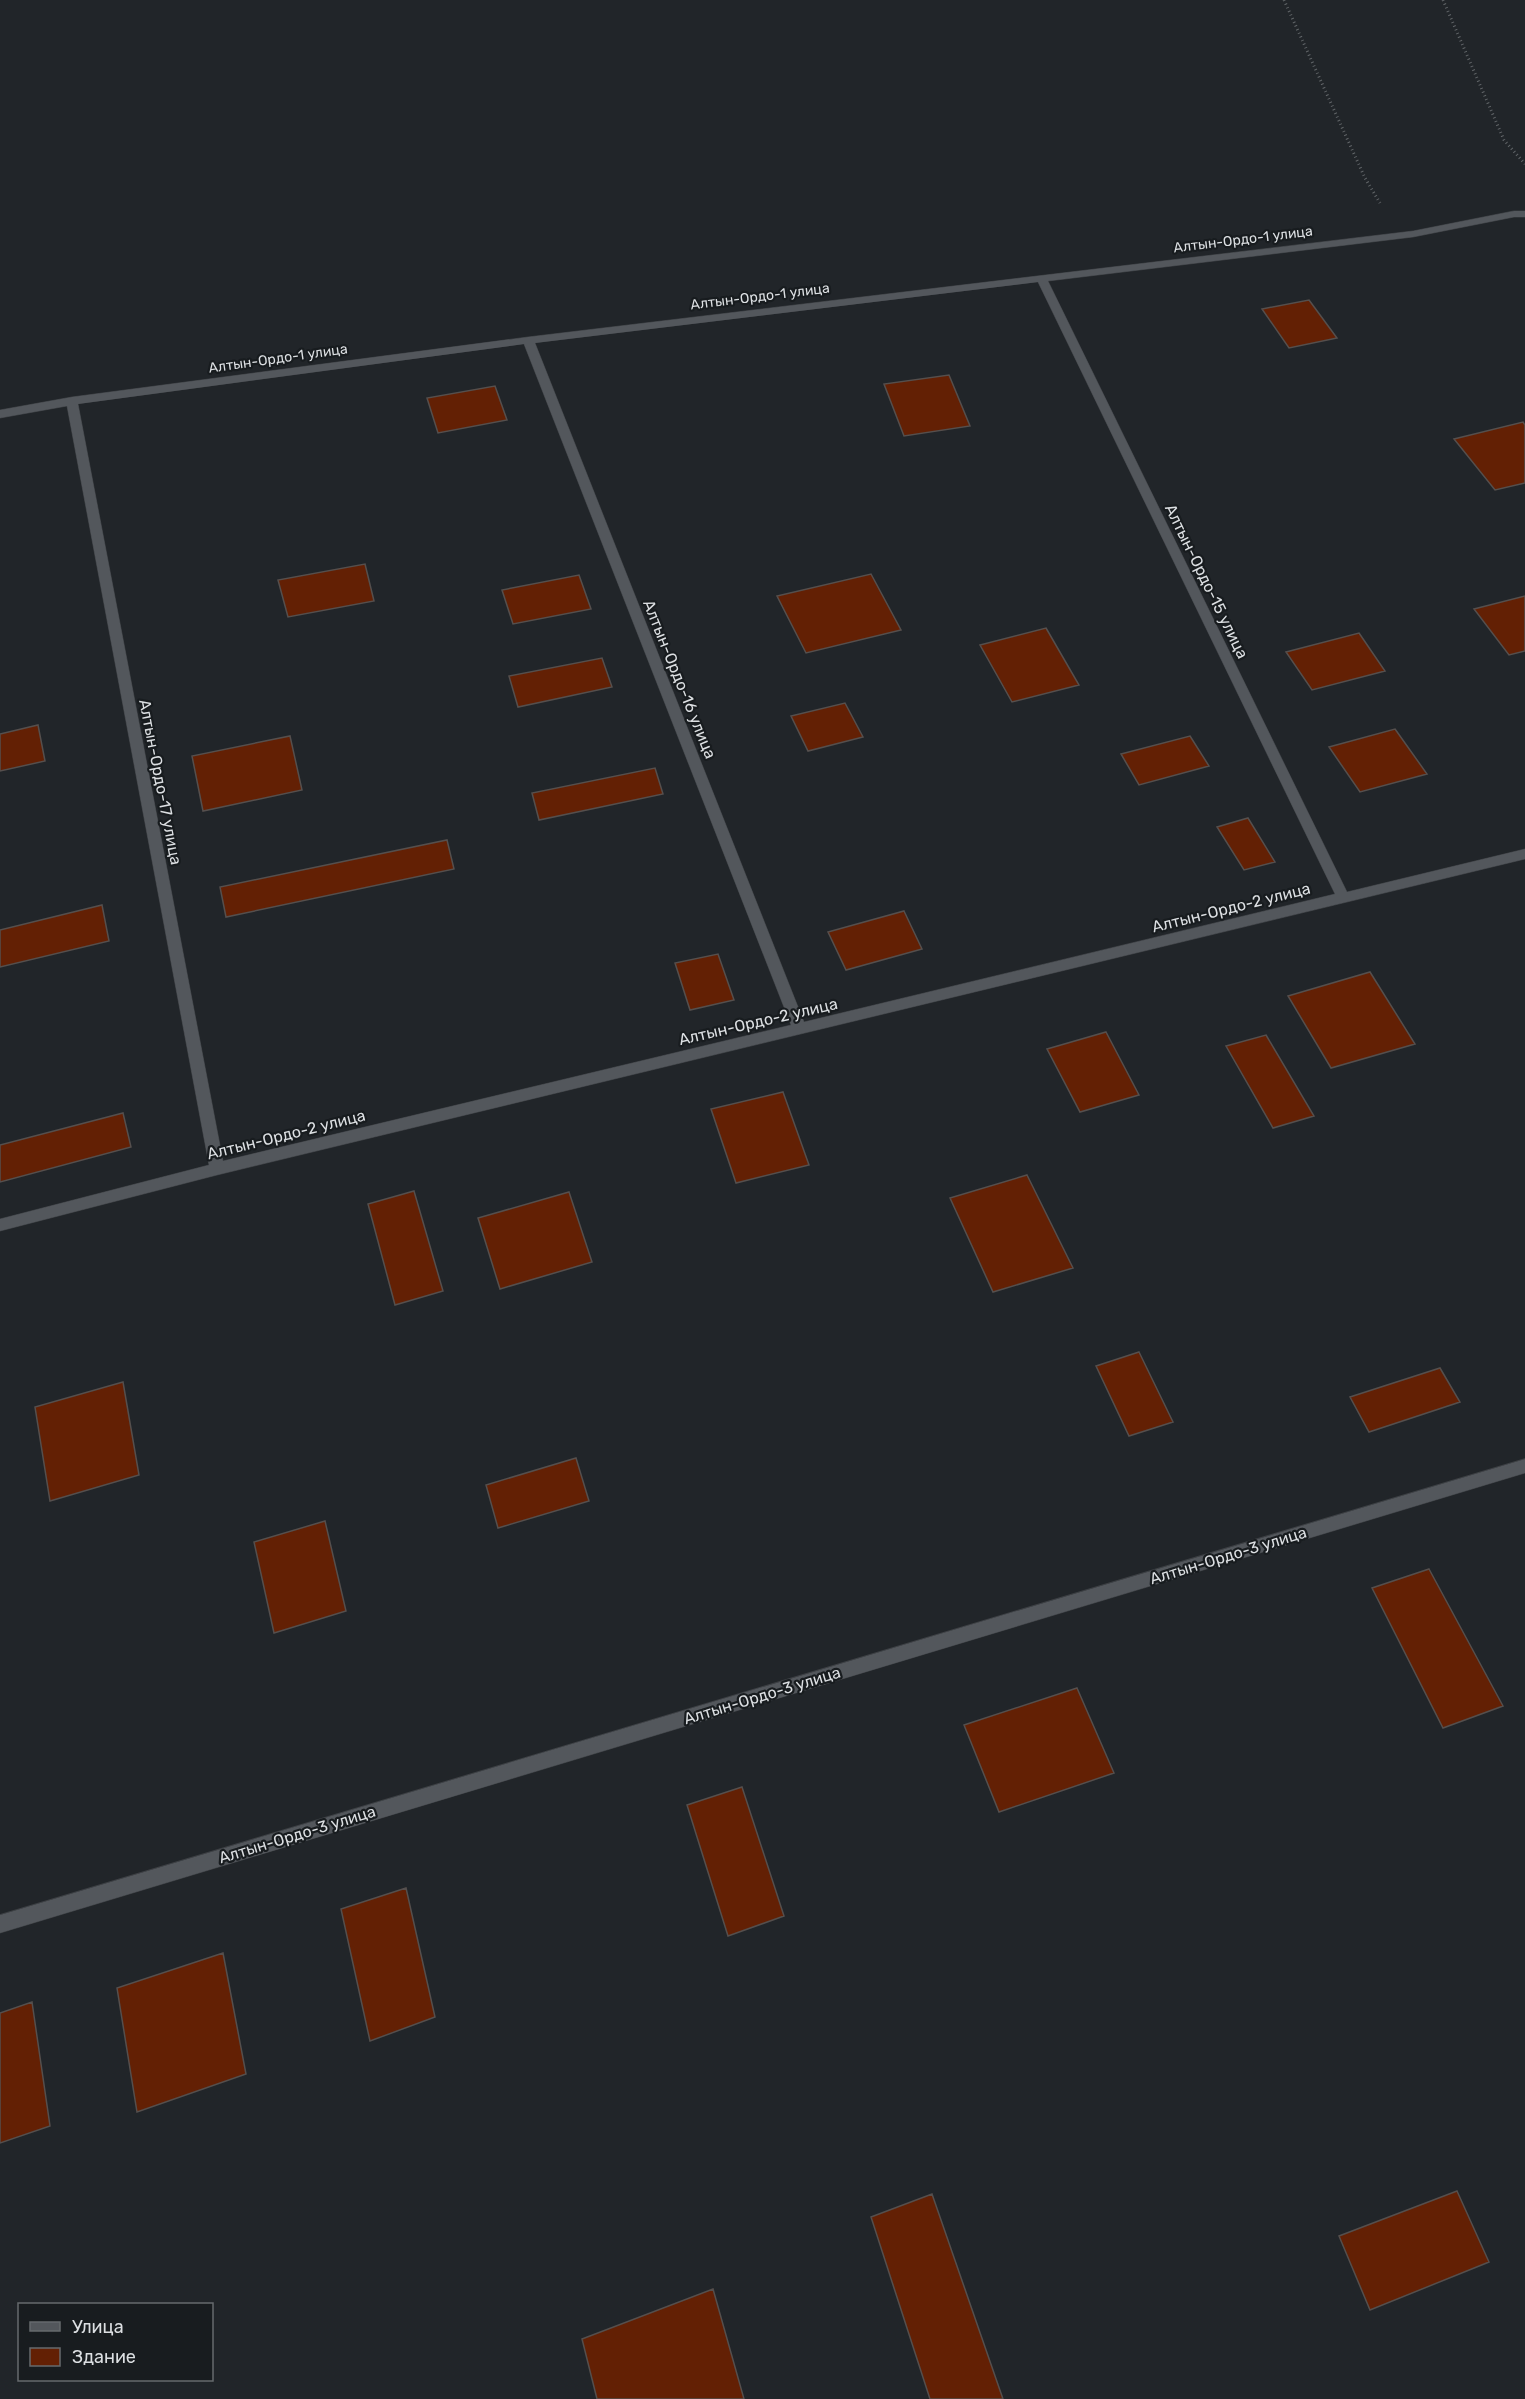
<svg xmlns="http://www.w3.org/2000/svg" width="1525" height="2399" viewBox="0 0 1525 2399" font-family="Rubik,sans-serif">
	<rect width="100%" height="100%" fill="#212529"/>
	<!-- building -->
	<path fill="#632004" stroke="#554f4d" stroke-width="1.5" d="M1309,300L1337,338L1289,348L1262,309Z
		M949,375L970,426L904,436L884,384Z
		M495,386L507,420L438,433L427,398Z
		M1523,422L1525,425V483L1495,490L1454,439Z
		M365,564L374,601L288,617L278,580Z
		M871,574L901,630L806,653L777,596Z
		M579,575L591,609L513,624L502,590Z
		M1525,596V651L1509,655L1474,609Z
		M1046,628L1079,685L1012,702L980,645Z
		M1359,633L1385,671L1312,690L1286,652Z
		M602,658L612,687L518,707L509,676Z
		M845,703L863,737L808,751L791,716Z
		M38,725L45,761L0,771V734Z
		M1395,729L1427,774L1360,792L1329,747Z
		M290,736L302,790L203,811L192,756Z
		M1190,736L1209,766L1139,785L1121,754Z
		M655,768L663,794L539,820L532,793Z
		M1248,818L1275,862L1244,870L1217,827Z
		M447,840L454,869L226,917L220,887Z
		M102,905L109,941L0,967V930Z
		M904,911L922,949L846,970L828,932Z
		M718,954L734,1000L690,1010L675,963Z
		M1370,972L1415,1044L1331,1068L1288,996Z
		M1106,1032L1139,1095L1080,1112L1047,1049Z
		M1266,1035L1314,1116L1273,1128L1226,1046Z
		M783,1092L809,1165L736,1183L711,1109Z
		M123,1113L131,1147L0,1182V1145Z
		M1027,1175L1073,1268L993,1292L950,1198Z
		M414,1191L443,1291L395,1305L368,1204Z
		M569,1192L592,1262L500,1289L478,1218Z
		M1139,1352L1173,1422L1129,1436L1096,1366Z
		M1440,1368L1460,1402L1369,1432L1350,1397Z
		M123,1382L139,1475L50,1501L35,1407Z
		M576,1458L589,1501L498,1528L486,1485Z
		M325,1521L346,1611L274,1633L254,1542Z
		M1429,1569L1503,1706L1443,1728L1372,1588Z
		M1077,1688L1114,1773L999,1812L964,1725Z
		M742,1787L784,1916L728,1936L687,1805Z
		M406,1888L435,2017L370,2041L341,1909Z
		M223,1953L246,2074L137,2112L117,1988Z
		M32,2002L50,2126L0,2143V2013Z
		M1457,2191L1489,2262L1370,2310L1339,2236Z
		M932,2194L1003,2399H930L871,2217Z
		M713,2289L744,2399H597L582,2339Z"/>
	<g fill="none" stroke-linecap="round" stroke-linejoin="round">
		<!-- minor casing -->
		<g stroke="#3d4044" stroke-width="1">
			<path id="minor" d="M1514,211H1525V217H1514L1413,237L1048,281L1347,892L1525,849V859L217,1175L0,1231V1219L209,1165L67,406L0,418V410L72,397L528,337L1413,231ZM1038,282L1335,894L804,1022L535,343ZM524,344L791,1025L223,1161L78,404Z
				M1525,1459V1473L0,1933V1915Z"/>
		</g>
		<!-- path -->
		<path stroke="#616568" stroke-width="3" stroke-dasharray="1 3" stroke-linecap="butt" d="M1284,0L1365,178L1380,203
			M1443,0L1504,140L1525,164"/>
		<!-- minor -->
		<use href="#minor" fill="#53575c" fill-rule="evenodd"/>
	</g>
	<g text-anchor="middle" stroke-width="4.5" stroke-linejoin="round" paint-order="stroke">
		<!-- far-street labels -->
		<g font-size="14" fill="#dcdfe2" stroke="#181c1f">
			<text transform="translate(1243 239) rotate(-7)" y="5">Алтын-Ордо-1 улица</text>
			<text transform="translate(760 296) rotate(-7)" y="5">Алтын-Ордо-1 улица</text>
			<text transform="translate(278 358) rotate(-8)" y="5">Алтын-Ордо-1 улица</text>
		</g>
		<!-- street labels -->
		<g font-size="16" fill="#dcdfe2" stroke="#181c1f">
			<text transform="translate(1207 581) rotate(64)" y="6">Алтын-Ордо-15 улица</text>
			<text transform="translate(680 679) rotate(68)" y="6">Алтын-Ордо-16 улица</text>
			<text transform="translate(161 782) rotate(79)" y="6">Алтын-Ордо-17 улица</text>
			<text transform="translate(1231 907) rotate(-14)" y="6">Алтын-Ордо-2 улица</text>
			<text transform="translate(758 1021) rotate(-13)" y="6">Алтын-Ордо-2 улица</text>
			<text transform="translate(286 1134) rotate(-14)" y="6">Алтын-Ордо-2 улица</text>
			<text transform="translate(1228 1555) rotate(-17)" y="6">Алтын-Ордо-3 улица</text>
			<text transform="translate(762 1695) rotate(-17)" y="6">Алтын-Ордо-3 улица</text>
			<text transform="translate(297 1834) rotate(-17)" y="6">Алтын-Ордо-3 улица</text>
		</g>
	</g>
	<!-- legend -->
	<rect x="18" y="2303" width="195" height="78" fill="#181c1f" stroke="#666a6d" stroke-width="1.5"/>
	<rect x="30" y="2322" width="30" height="9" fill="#53575c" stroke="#666a6d" stroke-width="1.5"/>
	<text x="72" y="2333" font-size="18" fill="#dcdfe2">Улица</text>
	<rect x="30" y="2348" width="30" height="18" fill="#632004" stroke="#666a6d" stroke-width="1.5"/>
	<text x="72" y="2363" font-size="18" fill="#dcdfe2">Здание</text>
</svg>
